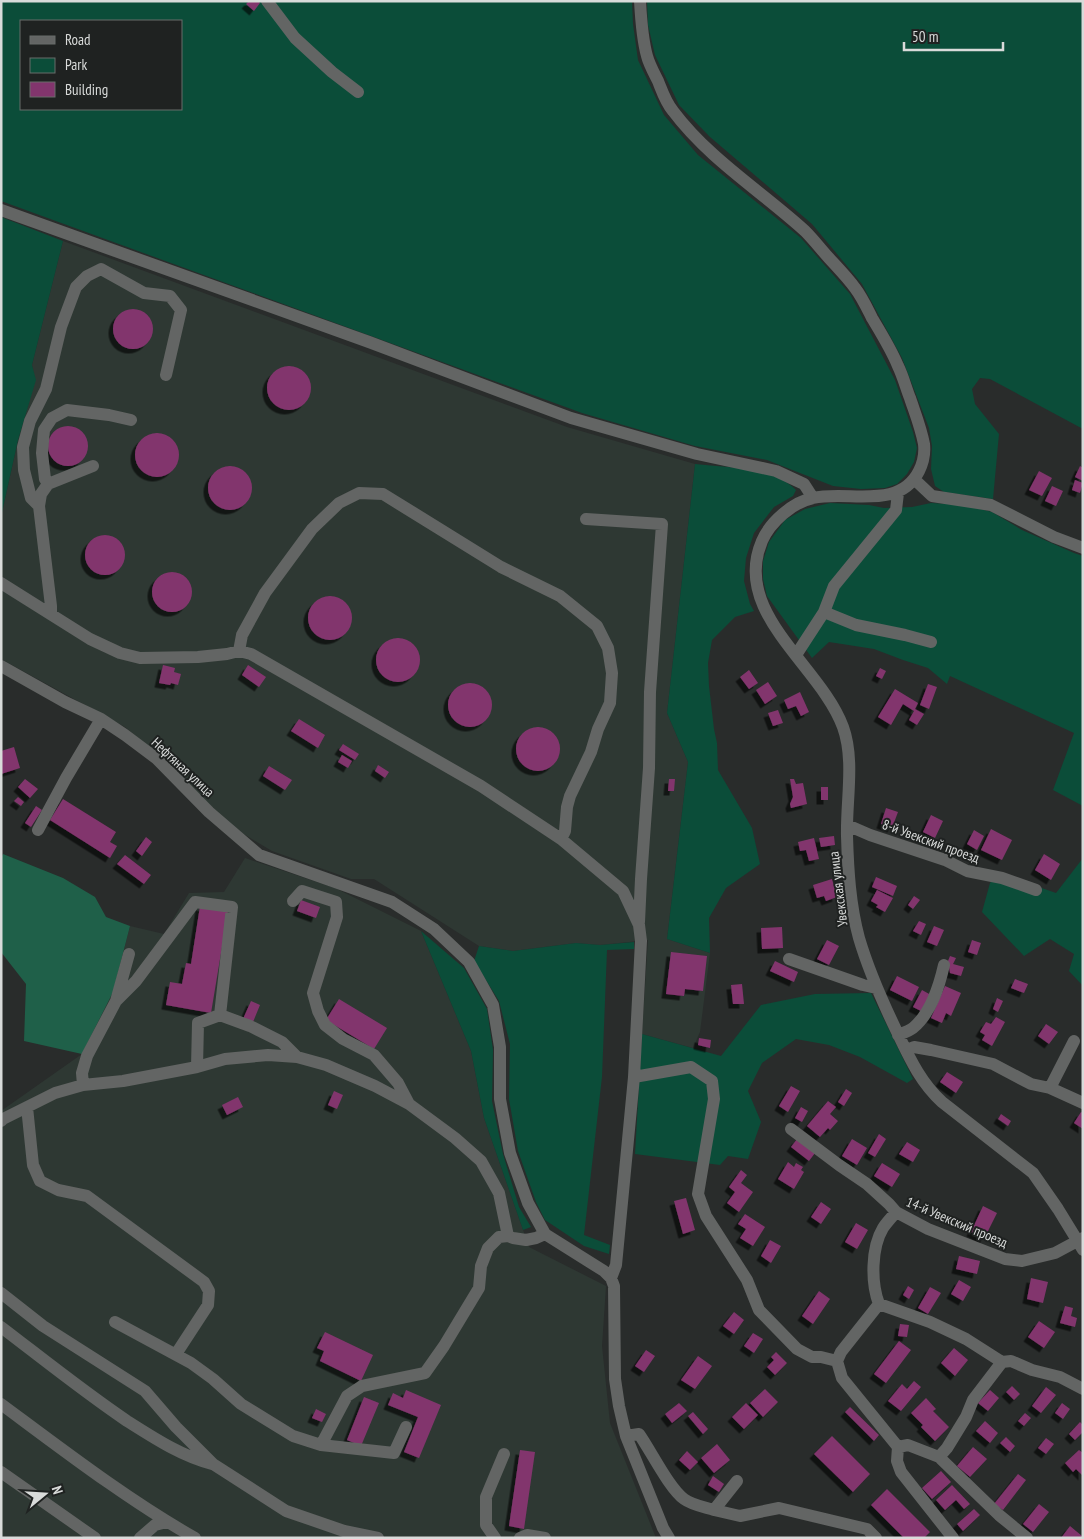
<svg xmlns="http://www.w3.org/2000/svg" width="1084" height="1539" viewBox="0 0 1084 1539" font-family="'PT Sans Narrow',sans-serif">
	<defs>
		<filter id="shadow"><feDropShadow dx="-4.5" dy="4.5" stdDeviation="0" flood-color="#0009"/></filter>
	</defs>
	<rect width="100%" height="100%" fill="#292c2b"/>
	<!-- built -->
	<path fill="#2e3833" d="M63,241L567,427L695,464L667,713L688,762L667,939L710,953L700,1032L693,1048L642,1034L648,940L600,945L576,943L513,951L479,946L374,879H351L272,851L242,833L208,806L166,762L125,727L1,659V517L18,440L35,380L32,365Z
		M245,858L335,888L421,931L471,1051L484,1118L529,1247L606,1286L602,1346L610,1423L656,1538H1V1111L82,1054L113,992L130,926L164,934L189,893L224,892Z"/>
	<!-- green -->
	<path fill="#0b4d39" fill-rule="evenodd" d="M1,1H632L633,24L638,60L664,115L698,155L801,238L850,294L895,380L913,432L917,448L914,462L907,474L897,484L885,488L861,489L833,486L767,460L695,446L582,413L1,201ZM21,21H181V109H21Z
		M647,1H1083V429L990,379L980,378L972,389L975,404L999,434L993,499L944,492L935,486L931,469L932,446L929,428L902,358L862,284L812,224L710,137L679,105L655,55L648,25Z
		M1,217L63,241L32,365L36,380L18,440L1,517Z
		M695,464C726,468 773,466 796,490L793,496L774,507L754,533L746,558L744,581L750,604L754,611L735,617L712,640L708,663L709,686L714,729L717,743L718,770L752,828L760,864L726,888L709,918L710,953L667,939L688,762L667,713Z
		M830,503L869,505L884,508L912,507L931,503L964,505L992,512L1022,530L1074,553L1083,556V806L1053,790L1074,733L950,676L947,684L928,668L903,660L874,649L829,642L812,658L767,596L763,579V561L769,542L785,520L805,509Z
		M1083,858V986L1069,971L1074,954L1050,939L1024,956L982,912L990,883L999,873L1056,893Z
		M421,931L464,968L487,1009L493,1050L492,1101L503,1154L519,1207L531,1227L523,1230L484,1118L471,1051Z
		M634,942V949L607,950L602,1077L584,1235L610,1245L609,1254L584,1246L545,1220L536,1202L518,1151L509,1099L510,1044L499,1001L474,961L479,946L513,951L576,943L600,945Z
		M871,993L913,1079L907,1083L860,1057L829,1045L796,1039L762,1063L748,1091L761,1122L748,1159L728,1156L720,1165L635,1154L642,1034L721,1056L761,1005L815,994Z"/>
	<!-- forest -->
	<path fill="#1f6049" d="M3,854L63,878L95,897L106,917L130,926L113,992L82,1054L24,1041L26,984L1,952V858Z"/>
	<!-- building -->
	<path fill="#82356d" filter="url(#shadow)" d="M249,1H258L260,3L254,11L246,4Z
		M113 329a20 20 0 1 1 40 0a20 20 0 1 1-40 0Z
		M267 388a22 22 0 1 1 44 0a22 22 0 1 1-44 0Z
		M48 446a20 20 0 1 1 40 0a20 20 0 1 1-40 0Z
		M135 455a22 22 0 1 1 44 0a22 22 0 1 1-44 0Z
		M208 488a22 22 0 1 1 44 0a22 22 0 1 1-44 0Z
		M1080,466L1083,468V481L1075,477Z
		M1039,471L1052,478L1042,496L1029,490Z
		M1075,480L1083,483L1080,493L1072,490Z
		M1052,486L1063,491L1056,506L1045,501Z
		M85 555a20 20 0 1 1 40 0a20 20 0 1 1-40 0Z
		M152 592a20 20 0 1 1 40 0a20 20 0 1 1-40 0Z
		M308 618a22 22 0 1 1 44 0a22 22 0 1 1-44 0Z
		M376 660a22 22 0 1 1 44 0a22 22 0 1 1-44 0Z
		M163,665L175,668L174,672L181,674L178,685L171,683L170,685L159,683Z
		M248,665L266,677L259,687L242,675Z
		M880,668L886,671L882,679L876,676Z
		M749,670L758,683L749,689L740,677Z
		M768,682L777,696L765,704L756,690Z
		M448 705a22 22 0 1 1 44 0a22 22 0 1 1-44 0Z
		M928,684L937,687L929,709L920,705Z
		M895,689L918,703L915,709L924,714L917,725L909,720L914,711L903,704L891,725L878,717Z
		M800,692L809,712L801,716L796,706L788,709L784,700Z
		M778,710L783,723L773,726L768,713Z
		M299,719L325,735L318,748L291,731Z
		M516 749a22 22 0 1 1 44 0a22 22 0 1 1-44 0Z
		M343,744L359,754L355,760L339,750Z
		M14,747L20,768L1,774V751Z
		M342,755L352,761L348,768L338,762Z
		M378,765L389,772L385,778L375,771Z
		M269,766L292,780L285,790L263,776Z
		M25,779L38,789L30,798L18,787Z
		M669,779H675L674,791H668Z
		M790,779H794L796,784L803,783L807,804L791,808L790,804L793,797Z
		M821,787H828V800H821Z
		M18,797L24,802L21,806L14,801Z
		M63,799L116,832L110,842L117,846L110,858L50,820Z
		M36,806L42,810L31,827L25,823Z
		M886,808L898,812L892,828L881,824Z
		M931,815L943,821L935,838L923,832Z
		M991,829L1012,840L1002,860L981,850Z
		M974,830L984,836L977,850L967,844Z
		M834,836L835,845L821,847L819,838Z
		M146,837L152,842L142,856L136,851Z
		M814,838L819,859L809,861L806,850L800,851L798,842Z
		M1044,854L1060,864L1051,880L1035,870Z
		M125,855L151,875L144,884L117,864Z
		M876,877L897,886L893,896L872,887Z
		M832,879L837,897L826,901L824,896L817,898L813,885Z
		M877,890L893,898L885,912L876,907L878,905L871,901Z
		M914,896L920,900L913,909L908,905Z
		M301,900L320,907L316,918L297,911Z
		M200,906L228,911L211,1013L166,1005L170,982L182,984L186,963L191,964Z
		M919,921L926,924L921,935L913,931Z
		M934,926L944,930L937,946L927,942Z
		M782,927L783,948L762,949L761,928Z
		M827,940L839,946L829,965L817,959Z
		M972,940L981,943L977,955L968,952Z
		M671,952L707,956L703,991L685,989L684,996L666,994Z
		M950,956L956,958L953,964L964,967L961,976L950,973L948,961Z
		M775,961L798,972L794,982L770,971Z
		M897,976L919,987L912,1001L890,990Z
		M1015,979L1028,984L1024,993L1011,988Z
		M742,984L744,1004H733L731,985Z
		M945,986L961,993L951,1016L946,1013L942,1023L931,1018Z
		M922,990L931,995L923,1012L913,1007Z
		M997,998L1003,1001L998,1012L993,1009Z
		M339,999L387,1028L374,1049L326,1020Z
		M251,1001L260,1005L253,1022L243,1019Z
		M996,1017L1005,1022L992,1046L982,1040L985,1035L980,1032L986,1022L991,1024Z
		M1046,1024L1058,1032L1049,1044L1038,1036Z
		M699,1038L711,1040L710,1048L698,1045Z
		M947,1072L963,1082L956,1093L940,1082Z
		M791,1086L800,1091L788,1112L779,1106Z
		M846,1089L852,1093L844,1106L838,1102Z
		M334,1091L343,1095L337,1109L328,1105Z
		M238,1097L243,1107L227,1115L222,1105Z
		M828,1101L836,1107L830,1114L838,1121L830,1130L828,1128L820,1137L807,1126Z
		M801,1107L808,1111L802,1122L795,1118Z
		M1081,1112L1083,1113V1129L1074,1123Z
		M1001,1114L1011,1121L1008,1126L998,1119Z
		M879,1134L886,1139L875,1157L868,1153Z
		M797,1139L815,1153L809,1161L791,1147Z
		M852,1139L867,1148L857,1165L842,1156Z
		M907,1142L920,1150L913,1162L899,1154Z
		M788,1162L794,1167L796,1163L803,1167L801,1170L804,1172L794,1189L778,1179Z
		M882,1163L900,1174L892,1187L874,1176Z
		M741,1170L747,1175L741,1183L753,1192L739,1212L727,1203L735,1192L729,1187Z
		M686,1198L695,1230L683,1234L674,1201Z
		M821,1202L831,1209L821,1224L811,1217Z
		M983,1206L997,1213L984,1239L971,1232Z
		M745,1214L765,1227L753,1246L740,1238L746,1229L738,1224Z
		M856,1223L868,1230L857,1249L845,1242Z
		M770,1240L781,1246L771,1263L761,1256Z
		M959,1256L980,1261L977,1274L956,1269Z
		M1031,1278L1048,1282L1043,1303L1027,1299Z
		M959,1280L971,1287L963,1301L951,1294Z
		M908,1286L914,1290L909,1299L903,1295Z
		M930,1287L941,1293L928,1314L918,1308Z
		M819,1291L830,1299L813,1324L802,1316Z
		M1065,1306L1073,1308L1071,1316L1077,1318L1075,1327L1060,1323Z
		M734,1312L744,1320L734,1334L723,1326Z
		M1039,1321L1055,1332L1044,1348L1028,1337Z
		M900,1324L909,1325L907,1337L898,1336Z
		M325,1332L373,1355L361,1381L320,1361L324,1351L317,1348Z
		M753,1333L763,1339L754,1353L744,1346Z
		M899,1341L911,1350L886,1383L874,1374Z
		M954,1348L968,1360L955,1376L941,1363Z
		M646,1350L655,1356L644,1372L635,1366Z
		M776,1352L787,1363L775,1375L767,1367L774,1360L771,1357Z
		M698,1356L712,1366L695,1389L681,1380Z
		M914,1381L921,1387L901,1411L888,1401L902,1384L907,1389Z
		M1012,1386L1020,1394L1014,1400L1006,1392Z
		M1046,1387L1056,1395L1041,1413L1032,1406Z
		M765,1389L778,1402L763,1417L750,1403Z
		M406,1390L441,1405L419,1458L404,1452L418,1417L388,1405L393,1393L403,1398Z
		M990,1390L999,1398L988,1411L978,1403Z
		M364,1397L379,1403L361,1446L347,1440Z
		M926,1398L936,1409L933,1411L949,1427L935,1441L921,1427L923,1425L911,1413Z
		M679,1403L687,1411L672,1423L665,1414Z
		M746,1403L758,1415L744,1429L732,1417Z
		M1062,1403L1070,1409L1063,1419L1055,1413Z
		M850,1407L879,1435L874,1441L845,1412Z
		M316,1409L326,1414L322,1422L312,1418Z
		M693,1412L708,1429L703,1434L688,1416Z
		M1025,1413L1031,1418L1024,1426L1018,1421Z
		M985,1421L998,1433L990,1443L976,1431Z
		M1080,1422L1083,1425V1432L1075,1440L1069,1434Z
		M832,1436L870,1474L853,1492L814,1454Z
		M1006,1437L1015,1446L1010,1452L1000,1443Z
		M1046,1438L1054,1444L1046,1454L1038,1448Z
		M717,1444L730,1460L714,1473L701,1458Z
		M973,1447L987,1459L970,1477L957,1466Z
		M520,1450L535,1452L524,1529L509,1526Z
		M1079,1450L1083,1453V1476L1076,1469L1073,1472L1065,1463Z
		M687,1451L698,1462L690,1470L679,1460Z
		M941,1471L951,1482L932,1499L922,1488Z
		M1018,1474L1026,1480L1003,1510L994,1504Z
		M713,1476L724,1484L719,1492L708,1485Z
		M952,1485L970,1504L964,1509L956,1500L945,1510L936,1500Z
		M887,1489L930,1532L924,1538H904L871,1505Z
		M1039,1504L1049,1512L1033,1532L1023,1524Z
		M974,1509L980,1515L963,1531L957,1524Z
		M1070,1526L1082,1536L1081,1538H1061Z"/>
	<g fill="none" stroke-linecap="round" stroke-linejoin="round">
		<!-- minor -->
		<path stroke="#636564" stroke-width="12" d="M267,1L295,38L332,72L358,92
			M640,1C641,19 642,38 647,56C649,64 654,73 658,81C662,91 666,103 673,111C709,159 761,191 805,231C813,239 820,248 828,257C837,267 847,277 855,288C862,297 867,308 872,318C881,333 891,349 898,366C903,376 906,388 910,398C915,413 921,428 924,444C925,453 923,463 919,471C899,511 848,490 813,498C793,502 770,522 762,541C731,613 821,666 843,727C855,760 846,801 847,836C848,870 850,905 859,938C869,972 883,1003 898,1034C910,1059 921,1083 942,1102L1033,1173L1058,1209L1083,1250
			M1,210L369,342L571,418L697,454L776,471L804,484L813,498
			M914,479L932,496L991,505L1054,537L1083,548
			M48,484L45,479L42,453L44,430L52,418L67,410L109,415L131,420
			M39,506L31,498L24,470L23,447L30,421L46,389L61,327L76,287L87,276L101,269L144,293L170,296L181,310L166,375
			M586,519L662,524L650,692L649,768L641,879L639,922
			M1,583L90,639L120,653L140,658L198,657L227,654L239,651L251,654L481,786L561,839L623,891L639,925L641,941L634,1077L616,1265L611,1278
			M824,612L856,625L905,635L931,642
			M51,614V606L39,506L41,494L48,484L93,466
			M239,651L242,635L265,593L312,529L339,503L359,493L383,494L501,567L560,596L597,626L608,648L612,673L610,703L598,729L591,752L570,796L567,807L565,831L561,839
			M796,655L824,612L834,586L896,510L898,493
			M1,666L65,702L101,719L125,735L157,759L209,812L259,855L392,902L434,929L469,962L493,1005L500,1047V1099L510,1153L528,1203L545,1234L604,1271L611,1278L614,1286L615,1379L619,1406L626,1436L663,1528L669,1538
			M847,825L870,835L945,860L967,871L1002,878L1036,890
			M38,830L66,778L101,719
			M293,901L302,891L336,902L337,917L313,993L318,1011L325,1025L343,1039L374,1055L398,1083L409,1104L455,1138L481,1161L499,1193L508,1236
			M789,959L863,985L876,988
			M116,1001L136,981L195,902L232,907L220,1015L250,1026L282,1042L297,1057L326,1065L375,1086L409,1104
			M898,1035C903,1033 909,1031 913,1028C931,1013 939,987 944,965
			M906,1050L914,1047L931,1050L993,1064L1031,1084L1050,1088L1083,1103
			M197,1067L198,1023L220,1015
			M634,1077L691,1067L712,1081L714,1099L698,1194L706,1216L747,1280L759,1310L797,1349L812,1357H821L837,1361L842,1378L898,1447L908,1445L939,1457L999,1515L1027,1538
			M83,1085L82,1073L87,1056L116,1001L129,954
			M1050,1088L1074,1041
			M27,1107L33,1165L40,1181L58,1190L87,1196L204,1282L209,1291L208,1305L176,1354
			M1,1121L3,1119L55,1093L83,1085L123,1081L197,1067L225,1059L268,1055L297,1057
			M791,1129L839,1165L867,1184L889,1204L896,1212L928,1229L1005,1259L1022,1261L1055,1253L1083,1238
			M1,1293L43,1326L145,1391L176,1427L213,1464L286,1511L344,1531L378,1538
			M879,1304L930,1322L966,1339L1002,1362L1011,1361L1032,1370L1060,1377L1083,1389
			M115,1322L191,1363L213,1379L241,1404L293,1436L321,1445L394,1453L406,1427
			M1,1327C43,1359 84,1392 127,1421C154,1438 181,1456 212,1464
			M837,1361L841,1352L879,1304C871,1283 871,1248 883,1228C887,1222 892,1217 896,1212
			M1,1404C63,1450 128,1500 195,1538
			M626,1436L639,1434C651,1451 669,1488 684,1499C692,1505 704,1507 714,1510
			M321,1445L347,1396L362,1386L425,1373L444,1346L479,1288L481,1266L488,1248L499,1237L508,1236L513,1238L526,1240L536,1238L545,1234
			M898,1447L897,1461L901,1472L953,1538
			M939,1457L947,1448L966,1417L973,1400L1002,1362
			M1,1472L95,1538
			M737,1481L714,1510L740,1516L779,1508L867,1529L876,1538
			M140,1538L155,1525L167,1522
			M495,1538L486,1525V1497L504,1454
			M520,1538L527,1535L545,1538"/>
	</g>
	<g text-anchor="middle" stroke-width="4" stroke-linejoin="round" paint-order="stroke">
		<!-- street labels -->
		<g font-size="14" fill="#d9dbda" stroke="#1f2221">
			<text transform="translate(183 767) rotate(43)" y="5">Нефтяная улица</text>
			<text transform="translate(931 841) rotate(20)" y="5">8-й Увекский проезд</text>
			<text transform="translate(838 889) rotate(-97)" y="5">Увекская улица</text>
			<text transform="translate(957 1222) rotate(23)" y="5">14-й Увекский проезд</text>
		</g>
	</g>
	<!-- border -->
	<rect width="1084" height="1539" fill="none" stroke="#d9dbda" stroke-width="5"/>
	<!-- legend -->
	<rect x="20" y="20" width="162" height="90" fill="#1f2221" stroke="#696c6b"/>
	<rect x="30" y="36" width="25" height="8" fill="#636564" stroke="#696c6b"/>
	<text x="65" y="45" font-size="15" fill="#d9dbda">Road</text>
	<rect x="30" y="58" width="25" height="15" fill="#0b4d39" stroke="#696c6b"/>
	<text x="65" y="70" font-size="15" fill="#d9dbda">Park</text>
	<rect x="30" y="82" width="25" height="15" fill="#82356d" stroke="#696c6b"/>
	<text x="65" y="95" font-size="15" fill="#d9dbda">Building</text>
	<!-- north arrow -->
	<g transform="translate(45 1494) rotate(72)" stroke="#1f2221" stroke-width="4" paint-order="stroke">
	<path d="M0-4L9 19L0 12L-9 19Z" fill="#d9dbda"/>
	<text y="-8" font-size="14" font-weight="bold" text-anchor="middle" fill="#d9dbda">N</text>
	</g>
	<!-- scale -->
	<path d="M904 42v8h99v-8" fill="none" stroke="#d9dbda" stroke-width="2.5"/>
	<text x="912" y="42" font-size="15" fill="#d9dbda" stroke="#1f2221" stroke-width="4" paint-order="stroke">50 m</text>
</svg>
